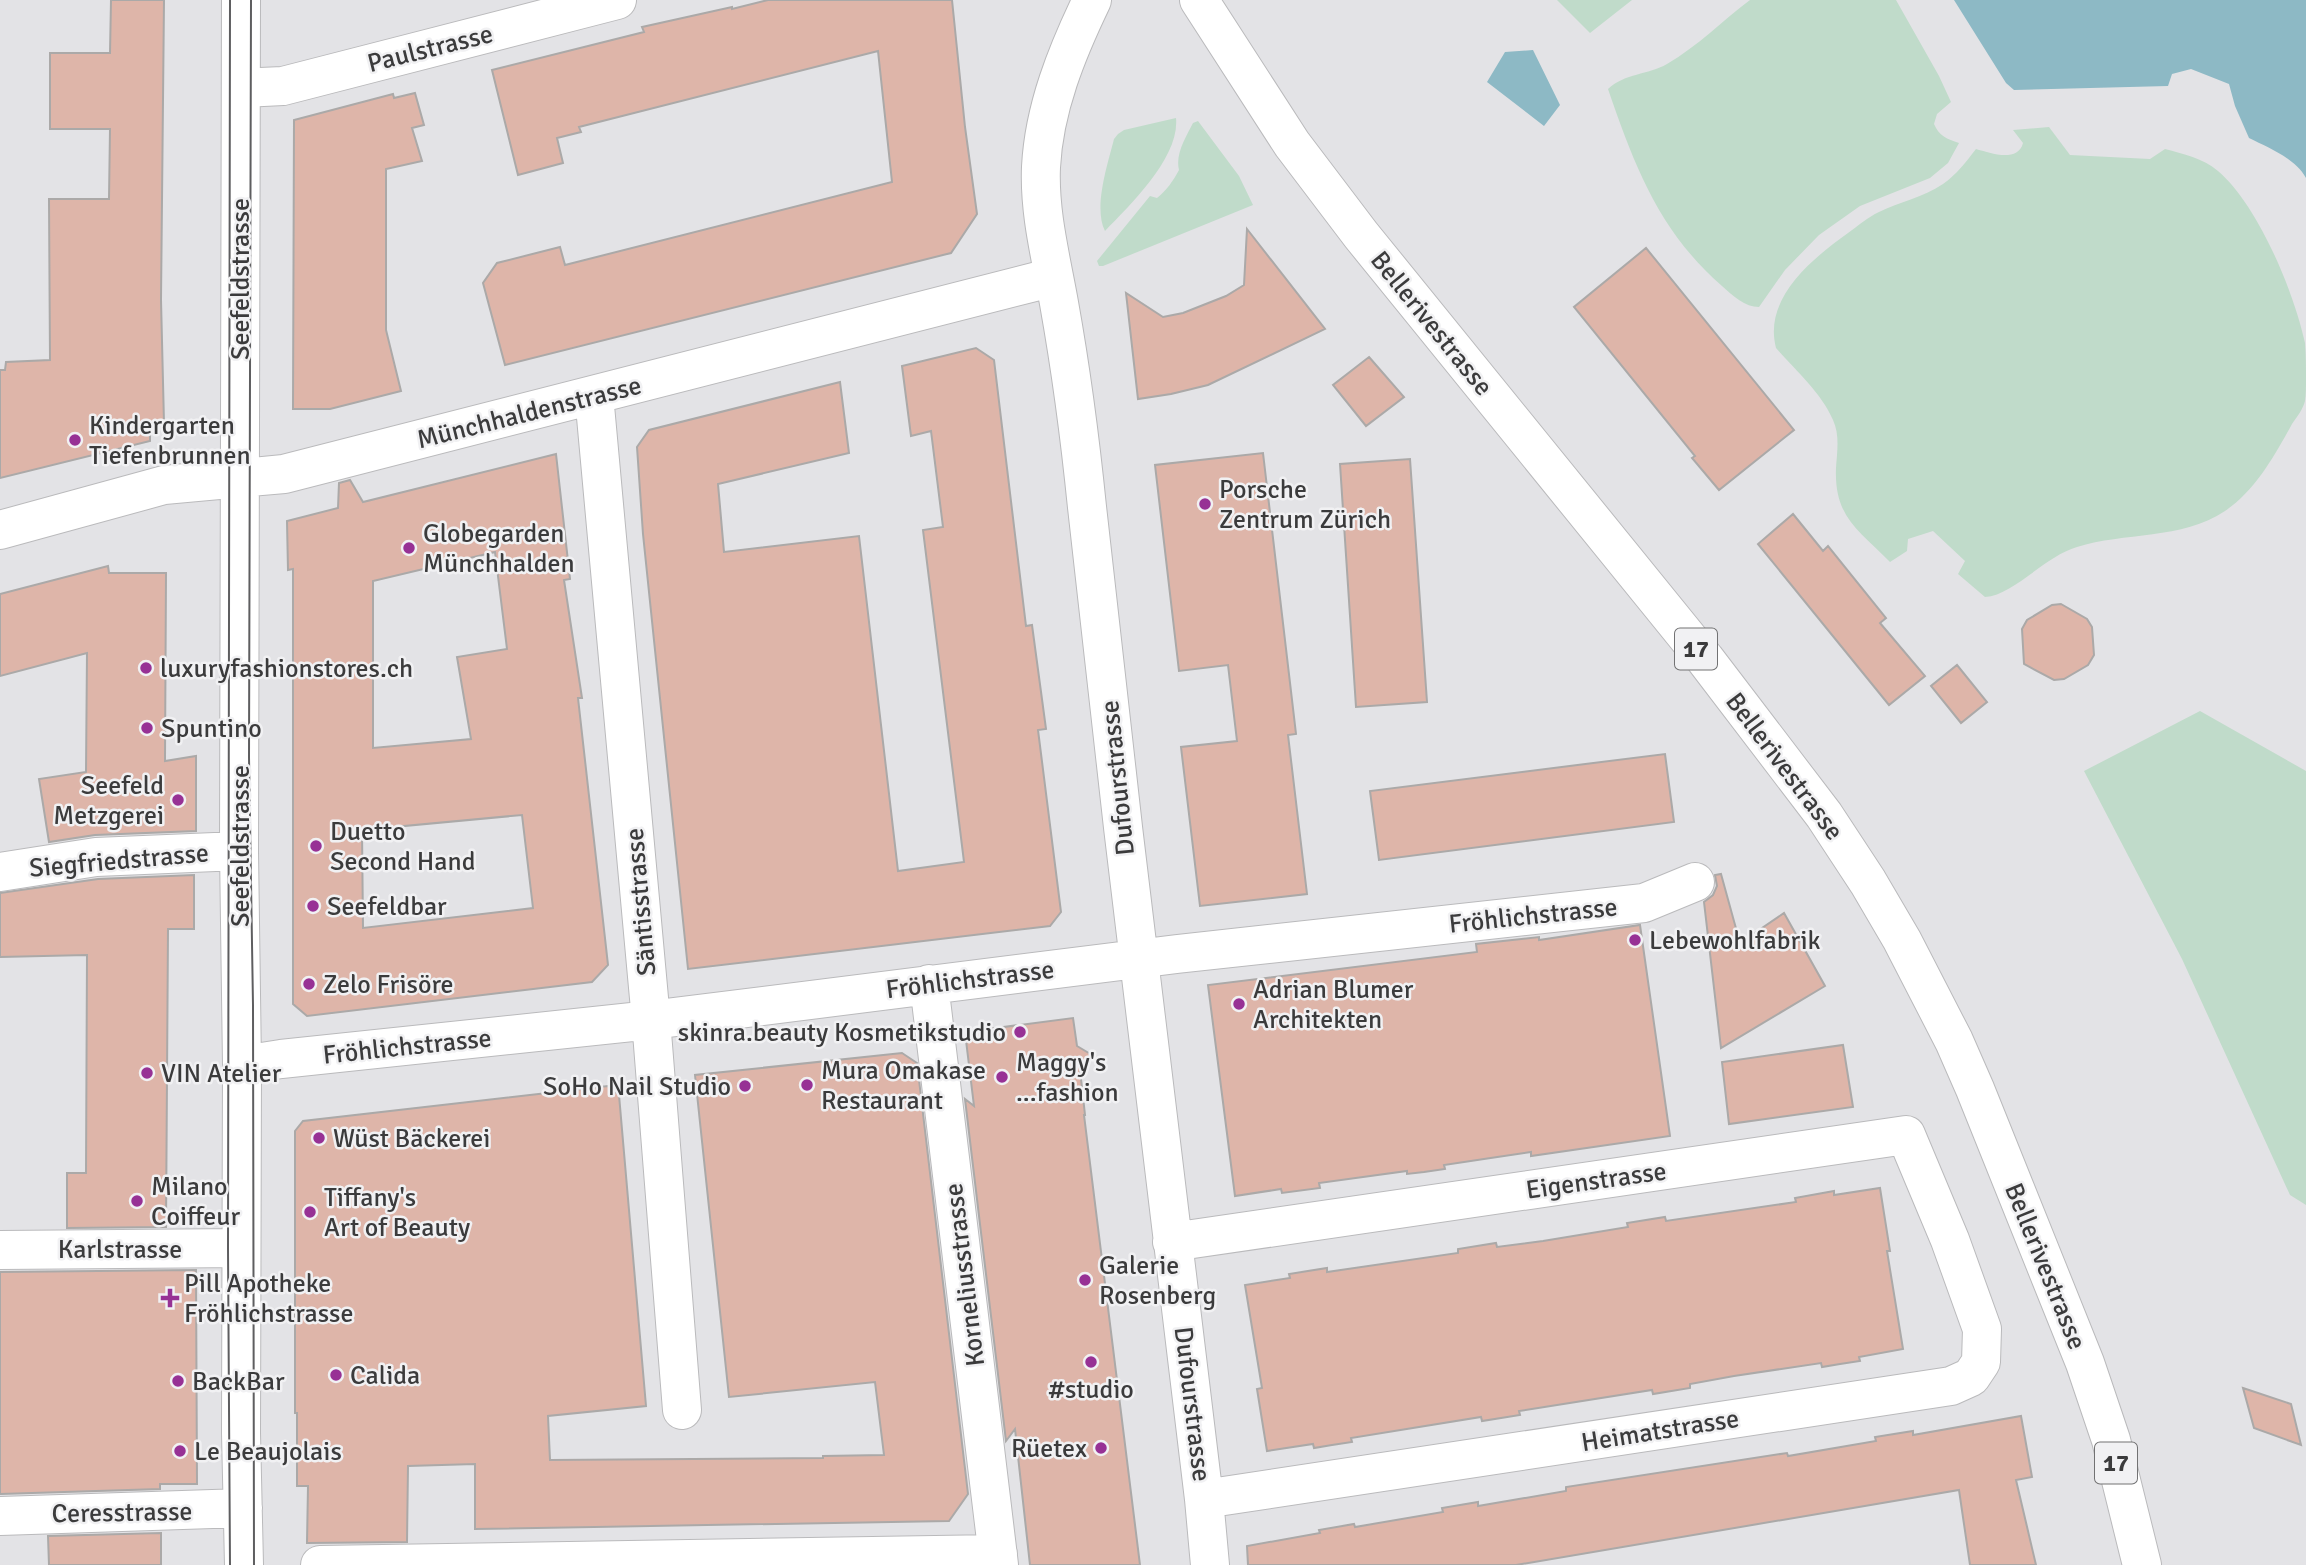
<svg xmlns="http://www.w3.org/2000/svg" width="2306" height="1565" viewBox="0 0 2306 1565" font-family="Signika,sans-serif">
	<rect width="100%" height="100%" fill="#e3e3e6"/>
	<!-- green -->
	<path fill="#c0dbca" d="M1557,0H1632L1590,33Z
		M1750,0H1896L1939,76L1951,102L1937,114L1934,124C1939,136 1947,139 1959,143L1948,163L1930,178L1860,206L1819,235L1785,270L1759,307C1745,307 1733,296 1722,286C1659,231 1635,167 1608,89C1625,73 1648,75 1667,64C1698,46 1722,21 1750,0Z
		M1176,118C1180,157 1131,204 1105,231C1093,208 1108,163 1114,139L1118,134L1124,130Z
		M1198,121L1239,176L1253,205L1103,266H1099L1097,261L1150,196L1157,198C1167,190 1173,181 1179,170C1175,154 1186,137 1193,123Z
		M2049,127L2070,155L2150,159L2165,149C2183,154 2203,158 2218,171C2258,205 2294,292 2305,343C2306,355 2306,368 2306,380C2306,386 2306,395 2305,401C2303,409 2297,417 2292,424C2275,455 2255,491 2225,511C2182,540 2124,532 2077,547C2045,556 2014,595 1985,597L1958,574L1965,561L1933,531L1908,539L1907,551L1890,562C1859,530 1834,518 1836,468C1837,452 1840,435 1833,420C1821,392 1795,370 1776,348C1763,298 1812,259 1848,233C1858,226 1868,217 1879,212C1899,202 1924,197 1943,184C1956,175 1966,162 1976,149C1990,153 2018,163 2023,143L2013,130Z
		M2200,711L2306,771V1205L2290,1195L2182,959L2084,771Z"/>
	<!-- water -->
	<path fill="#8db9c5" d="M1954,0H2306V178C2295,158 2269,148 2249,138L2235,106L2229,84L2191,69L2172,74L2168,86L2014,90L2006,83Z
		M1533,50L1560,105L1544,126L1487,82L1505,52Z"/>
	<!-- building -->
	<path fill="#deb5a9" stroke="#aba9a8" stroke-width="2" fill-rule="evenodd" d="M111,0H164L161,300L164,423L150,425V441L0,478V370H5L6,362L50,360L49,199H109L110,129H50V53H110Z
		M768,0H952L965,127L977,214L951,253L505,365L483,283L497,263L560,247L565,265L892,182L878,51L579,127L581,132L557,138L563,163L518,175L492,70L644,32L642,27L732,7V9Z
		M415,93L424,125L412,128L422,161L386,169V330L401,391L330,409H293L294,120L393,94L394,98Z
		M1247,229L1325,329L1208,385L1171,394L1138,399L1126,293L1163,317L1183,313L1226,296L1244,285Z
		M1646,248L1794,430L1719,490L1692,458L1695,456L1574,307Z
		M976,348L994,360L1026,626L1032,625L1046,729L1038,730L1061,912L1050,926L688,969L643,534L637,447L649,430L840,382L849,453L718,484L724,552L859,536L898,871L964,862L923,530L943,527L931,431L911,436L902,366Z
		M1369,357L1404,397L1366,426L1333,385Z
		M1263,453L1296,734L1288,735L1307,894L1200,906L1181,747L1237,741L1228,665L1179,671L1155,465Z
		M556,454L570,579L564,580L582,698H578L608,965L592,982L307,1016L293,1004V569L288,570L287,521L338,508L339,483L350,480L363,502ZM495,552L507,649L457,657L471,739L373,748V581ZM522,815L533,908L363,928L362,830Z
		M1410,459L1427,702L1356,707L1340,464Z
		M1793,514L1823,551L1828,546L1886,618L1880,623L1925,676L1889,705L1758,544Z
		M108,566L109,573H166L165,761L196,756V831L95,835L49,842L39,779L86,772L87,653L0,676V594Z
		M2061,604L2087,619L2092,627L2094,655L2088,665L2064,679L2054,680L2024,664L2022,629L2027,620L2052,605Z
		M1957,665L1987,702L1961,723L1931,686Z
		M1665,754L1674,822L1379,860L1370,791Z
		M1721,874L1740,943L1784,913L1825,986L1721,1048L1704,902L1713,895L1717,886L1715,875Z
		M194,875V929H168L166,1227L67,1228V1173H86L87,955L0,957V893L98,879Z
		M1640,925L1670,1136L1531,1156V1152L1484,1159L1444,1165L1445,1169L1424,1172L1407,1174V1171L1319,1183L1320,1188L1282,1193L1281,1189L1235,1196L1208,985L1477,952L1476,944L1539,937V940Z
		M1073,1018L1077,1046L1092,1055L1080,1070L1085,1115H1084L1140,1565H1030L1015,1429L1006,1441L965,1099L974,1106L965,1032Z
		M1843,1045L1853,1107L1729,1124L1722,1062Z
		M902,1053L917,1063L968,1494L949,1521L475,1529V1464L408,1466L407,1542L307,1543L308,1486H297V1413H295V1131L303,1121L608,1086L619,1095L646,1406L548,1416L550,1460L823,1458V1456L884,1455L875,1382L729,1397L695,1075Z
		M1880,1188L1890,1251H1887L1903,1349L1859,1357L1860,1361L1840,1364L1822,1367L1821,1363L1734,1376L1690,1384V1388L1653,1394L1652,1390L1519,1411L1520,1415L1482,1421L1481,1417L1351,1438L1352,1442L1332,1445L1314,1448L1313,1444L1267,1451L1257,1389L1262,1388L1245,1285L1290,1278L1289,1274L1327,1268V1272L1458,1253V1249L1496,1243L1497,1247L1543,1241L1628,1227L1627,1223L1665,1217L1666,1221L1796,1202L1795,1198L1834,1191V1195Z
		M196,1270L197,1484H160V1489L0,1494V1272Z
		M2243,1388L2291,1404L2301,1445L2254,1428Z
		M2021,1416L2032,1477L2016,1480L2036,1565H1970L1959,1490L1516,1565H1248L1247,1546L1320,1533L1319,1530L1354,1524L1355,1527L1443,1512L1442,1508L1478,1502V1506L1566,1491V1487L1787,1453L1788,1456L1876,1441L1875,1437L1913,1431V1435Z
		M161,1533V1565H49L48,1536Z"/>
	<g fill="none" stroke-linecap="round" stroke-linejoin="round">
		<!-- street casing -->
		<g stroke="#bababc" stroke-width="40">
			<path id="street" d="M241,0L239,851L242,1065L241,1433L244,1565
				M1092,0C1067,52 1044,108 1041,167C1039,213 1051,258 1059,303C1071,370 1080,438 1087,507C1123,838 1163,1168 1204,1499L1210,1565
				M241,88L283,86L617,0
				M594,395L651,1020L682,1410
				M0,530L164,485L284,474L1054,277
				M0,872L96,857L239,851
				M929,984L999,1565
				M242,1065L281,1059L651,1020L1177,954L1644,903L1695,882
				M1172,1242L1906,1135L1950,1240L1982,1329L1981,1362L1971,1377L1951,1386L1204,1499
				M0,1250L241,1248
				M0,1516L243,1508
				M320,1565L998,1554"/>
		</g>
		<!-- primary casing -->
		<g stroke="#bababc" stroke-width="40">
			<path id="primary" d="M1199,0L1292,144L1361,235L1705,659L1824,815L1868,882L1902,940L1954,1041L1975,1089L2085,1363L2111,1440L2142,1565"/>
		</g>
		<!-- street -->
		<use href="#street" stroke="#fff" stroke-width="38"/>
		<!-- primary -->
		<use href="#primary" stroke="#fff" stroke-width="38"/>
		<!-- tram -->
		<path stroke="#5e5e60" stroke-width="2" d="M251,0L249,757L253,1005L254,1565
			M230,1565L228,1248L230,0"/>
	</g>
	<!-- markers -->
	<g fill="#973195" stroke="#f1f1f3" stroke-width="2.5">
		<circle cx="75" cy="440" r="7"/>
		<circle cx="1205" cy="504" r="7"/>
		<circle cx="409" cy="548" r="7"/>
		<circle cx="146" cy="668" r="7"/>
		<circle cx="147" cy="728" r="7"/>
		<circle cx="178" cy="800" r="7"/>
		<circle cx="316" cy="846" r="7"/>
		<circle cx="313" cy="906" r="7"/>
		<circle cx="1635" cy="940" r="7"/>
		<circle cx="309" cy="984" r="7"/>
		<circle cx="1239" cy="1004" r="7"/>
		<circle cx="1020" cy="1032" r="7"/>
		<circle cx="147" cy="1073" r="7"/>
		<circle cx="1002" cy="1077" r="7"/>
		<circle cx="807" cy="1085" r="7"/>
		<circle cx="745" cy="1086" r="7"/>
		<circle cx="319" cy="1138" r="7"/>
		<circle cx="137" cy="1201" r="7"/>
		<circle cx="310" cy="1212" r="7"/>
		<circle cx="1085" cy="1280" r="7"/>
		<path d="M166.5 1287.5h7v7h7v7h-7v7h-7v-7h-7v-7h7z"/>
		<circle cx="1091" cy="1362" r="7"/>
		<circle cx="336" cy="1375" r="7"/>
		<circle cx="178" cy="1381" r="7"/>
		<circle cx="1101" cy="1448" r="7"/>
		<circle cx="180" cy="1451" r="7"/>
	</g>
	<g text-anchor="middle" stroke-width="5" stroke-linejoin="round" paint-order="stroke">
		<!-- shield labels -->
		<g fill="#f1f1f3" stroke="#727273" stroke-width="2">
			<rect x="1675" y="628.5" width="42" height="41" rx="5"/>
			<rect x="2095" y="1442.5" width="42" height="41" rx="5"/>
		</g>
		<g font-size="24" font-weight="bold" fill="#3b3b3c">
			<text x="1696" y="657">17</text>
			<text x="2116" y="1471">17</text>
		</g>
		<!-- street labels -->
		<g font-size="26" fill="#3b3b3c" stroke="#f1f1f3">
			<text transform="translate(430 48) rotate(-14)" y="9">Paulstrasse</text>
			<text transform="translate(240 279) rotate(-90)" y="9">Seefeldstrasse</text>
			<text transform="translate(1432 323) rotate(51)" y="9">Bellerivestrasse</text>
			<text transform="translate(529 412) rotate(-14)" y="9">Münchhaldenstrasse</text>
			<text transform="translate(1785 766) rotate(53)" y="9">Bellerivestrasse</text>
			<text transform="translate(1117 778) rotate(-96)" y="9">Dufourstrasse</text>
			<text transform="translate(240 846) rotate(-90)" y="9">Seefeldstrasse</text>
			<text transform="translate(119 860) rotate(-5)" y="9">Siegfriedstrasse</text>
			<text transform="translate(640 902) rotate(-95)" y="9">Säntisstrasse</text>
			<text transform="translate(1533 915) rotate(-6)" y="9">Fröhlichstrasse</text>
			<text transform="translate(970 979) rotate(-7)" y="9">Fröhlichstrasse</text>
			<text transform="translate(407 1046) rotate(-6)" y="9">Fröhlichstrasse</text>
			<text transform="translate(1596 1180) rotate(-8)" y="9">Eigenstrasse</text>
			<text x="120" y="1258">Karlstrasse</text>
			<text transform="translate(2046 1266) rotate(68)" y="9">Bellerivestrasse</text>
			<text transform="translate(964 1275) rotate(-97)" y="9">Korneliusstrasse</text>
			<text transform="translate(1193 1404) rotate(83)" y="9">Dufourstrasse</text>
			<text transform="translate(1660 1430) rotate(-9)" y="9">Heimatstrasse</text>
			<text transform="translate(122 1512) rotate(-1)" y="9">Ceresstrasse</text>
		</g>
		<!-- poi labels -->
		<g font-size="26" fill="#3b3b3c" stroke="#f1f1f3" text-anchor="start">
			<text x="89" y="434">Kindergarten<tspan x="89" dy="30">Tiefenbrunnen</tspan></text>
			<text x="1219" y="498">Porsche<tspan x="1219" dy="30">Zentrum Zürich</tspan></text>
			<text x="423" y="542">Globegarden<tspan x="423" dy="30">Münchhalden</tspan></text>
			<text x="160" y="677">luxuryfashionstores.ch</text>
			<text x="161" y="737">Spuntino</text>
			<text x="164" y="794" text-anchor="end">Seefeld<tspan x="164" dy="30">Metzgerei</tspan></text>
			<text x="330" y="840">Duetto<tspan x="330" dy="30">Second Hand</tspan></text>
			<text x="327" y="915">Seefeldbar</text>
			<text x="1649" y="949">Lebewohlfabrik</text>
			<text x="323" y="993">Zelo Frisöre</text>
			<text x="1253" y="998">Adrian Blumer<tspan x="1253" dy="30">Architekten</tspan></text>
			<text x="1006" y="1041" text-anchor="end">skinra.beauty Kosmetikstudio</text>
			<text x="1016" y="1071">Maggy's<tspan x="1016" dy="30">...fashion</tspan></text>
			<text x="821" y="1079">Mura Omakase<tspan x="821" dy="30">Restaurant</tspan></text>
			<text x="161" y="1082">VIN Atelier</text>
			<text x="731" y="1095" text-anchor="end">SoHo Nail Studio</text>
			<text x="333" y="1147">Wüst Bäckerei</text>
			<text x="151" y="1195">Milano<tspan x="151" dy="30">Coiffeur</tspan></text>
			<text x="324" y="1206">Tiffany's<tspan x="324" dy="30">Art of Beauty</tspan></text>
			<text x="1099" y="1274">Galerie<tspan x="1099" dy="30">Rosenberg</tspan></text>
			<text x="184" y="1292">Pill Apotheke<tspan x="184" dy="30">Fröhlichstrasse</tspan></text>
			<text x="350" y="1384">Calida</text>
			<text x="192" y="1390">BackBar</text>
			<text x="1091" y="1398" text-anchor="middle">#studio</text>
			<text x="1087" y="1457" text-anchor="end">Rüetex</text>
			<text x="194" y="1460">Le Beaujolais</text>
		</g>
	</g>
</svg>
